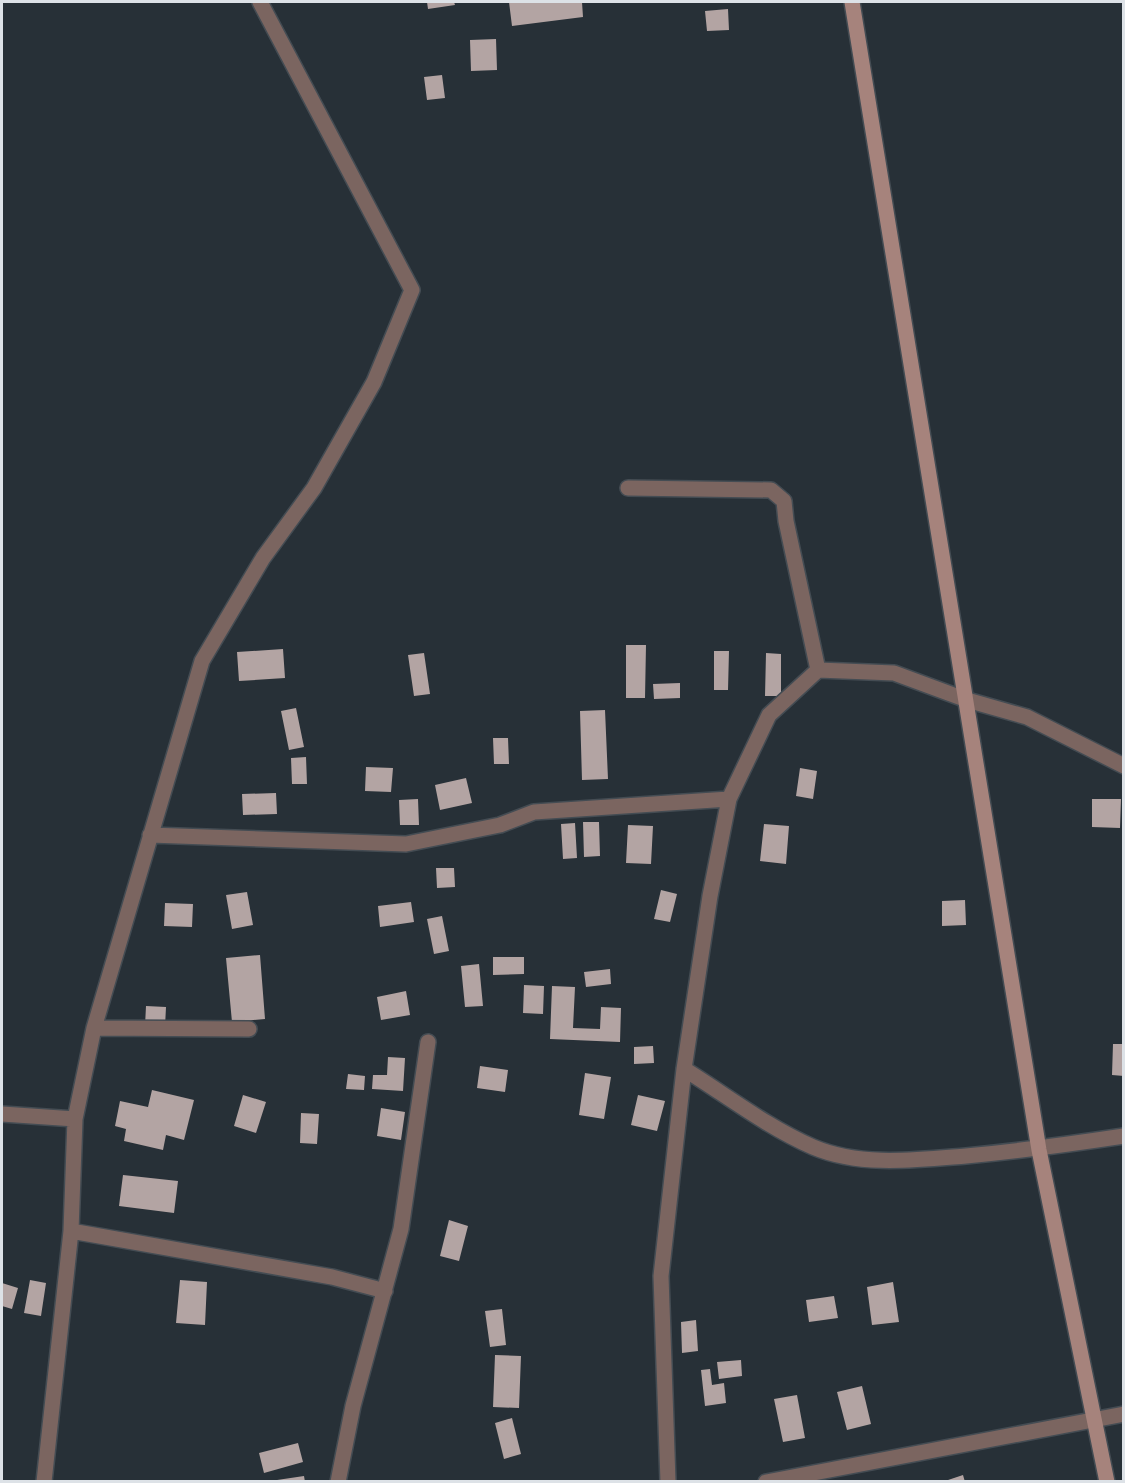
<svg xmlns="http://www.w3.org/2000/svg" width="1125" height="1483" viewBox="0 0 1125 1483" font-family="'Space Grotesk',sans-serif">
	<rect width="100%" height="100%" fill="#273037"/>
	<!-- building -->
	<path fill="#b3a4a3" d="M427,2H454L455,5L428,9Z
		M509,2H582L583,17L512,26Z
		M728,9L729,30L707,31L705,11Z
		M496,39L497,70L471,71L470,40Z
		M442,75L445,98L427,100L424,77Z
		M626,645H646L645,698H626Z
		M283,649L285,678L239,681L237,652Z
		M714,651H729L728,690H714Z
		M424,653L430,694L414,696L408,655Z
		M766,653L781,654V696H765Z
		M680,683V698L654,699L653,684Z
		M296,708L304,747L289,750L281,711Z
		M605,710L608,779L582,780L580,711Z
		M493,738H508L509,764H494Z
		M306,757L307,784H292L291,758Z
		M366,767L393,768L391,792L365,791Z
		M800,768L817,771L813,799L796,796Z
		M466,778L472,803L440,810L435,785Z
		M276,793L277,814L243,815L242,794Z
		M418,799L419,825H400L399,800Z
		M1092,799H1121L1120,828L1092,827Z
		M583,822H599L600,856L584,857Z
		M575,823L577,858L563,859L561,824Z
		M764,824L789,826L786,864L760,861Z
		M628,825L653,826L651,864L626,863Z
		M436,868H454L455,887L437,888Z
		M661,890L677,894L670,922L654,919Z
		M247,892L253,925L232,929L226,895Z
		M965,900L966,925L942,926V901Z
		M411,902L414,922L380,927L378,906Z
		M165,903L193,904L192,927L164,926Z
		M442,916L449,951L434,954L427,919Z
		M260,955L265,1019L232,1022L226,958Z
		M493,957H524V974L493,975Z
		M479,964L483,1006L465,1007L461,966Z
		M610,969L611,984L586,987L584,972Z
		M524,985L544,986L543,1014L523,1013Z
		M552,986L575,987L573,1028L600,1029L601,1007L621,1008L620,1042L550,1039Z
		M406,991L410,1015L381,1020L377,997Z
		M146,1006L166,1007L165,1027L145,1026Z
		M1113,1044H1124V1076L1112,1075Z
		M653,1046L654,1063L634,1064V1047Z
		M388,1057L405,1058L403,1091L372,1089L373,1075H387Z
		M480,1066L508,1070L505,1092L477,1088Z
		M585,1073L611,1077L604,1119L579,1115Z
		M348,1074L365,1076L364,1090L346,1089Z
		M152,1090L194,1100L184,1140L166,1135L163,1150L124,1141L126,1129L115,1126L120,1101L148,1107Z
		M243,1095L266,1102L256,1133L234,1126Z
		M638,1095L665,1101L657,1131L631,1125Z
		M381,1108L405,1112L401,1140L377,1136Z
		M301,1113L319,1114L317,1144L300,1143Z
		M123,1175L178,1181L174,1213L119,1206Z
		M449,1220L468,1226L459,1261L440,1256Z
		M30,1280L46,1283L41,1316L24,1313Z
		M180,1280L207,1282L205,1325L176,1323Z
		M893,1282L899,1322L872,1325L867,1287Z
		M2,1283L18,1288L12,1309L2,1306Z
		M834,1296L838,1318L809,1322L806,1300Z
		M502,1309L506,1345L490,1347L485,1311Z
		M696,1320L698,1351L682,1353L681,1322Z
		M495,1355L521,1356L519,1408L493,1407Z
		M741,1360L742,1376L719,1379L717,1362Z
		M710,1369L712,1385L724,1383L726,1403L705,1406L701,1370Z
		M862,1386L871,1424L847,1430L837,1392Z
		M797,1395L805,1438L783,1442L774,1399Z
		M512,1418L521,1454L504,1459L495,1423Z
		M298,1443L303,1462L264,1473L259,1453Z
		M963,1475L965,1482H945V1481Z
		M304,1476L305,1482H277V1480Z"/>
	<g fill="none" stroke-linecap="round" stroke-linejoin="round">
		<!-- street casing -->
		<g stroke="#444c53" stroke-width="18">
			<path id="street" d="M628,488L771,490L784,501L786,521L818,670
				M150,835L406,844L500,825L534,812L729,799
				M94,1028L249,1029
				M684,1069C726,1095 767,1127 813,1147C860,1167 916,1160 966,1156C1019,1151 1071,1144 1124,1136
				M2,1114L75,1119
				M71,1231L332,1277L385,1291
				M44,1482L71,1231L75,1119L94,1028L202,661L263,558L314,488L374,382L412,290L260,2
				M338,1482L353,1406L401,1229L428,1042
				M668,1482L661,1276L684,1069L710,896L729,799L769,715L818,670L894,673L967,700L1027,717L1124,766
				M766,1482L1124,1414"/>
		</g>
		<!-- secondary casing -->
		<g stroke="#444c53" stroke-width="18">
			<path id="secondary" d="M852,2L1039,1150L1107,1482"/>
		</g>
		<!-- street -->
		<use href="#street" stroke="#7b6560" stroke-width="15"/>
		<!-- secondary -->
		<use href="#secondary" stroke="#a6837c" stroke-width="15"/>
	</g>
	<!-- border -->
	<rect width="1125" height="1483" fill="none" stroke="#dde2e7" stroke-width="6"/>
</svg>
